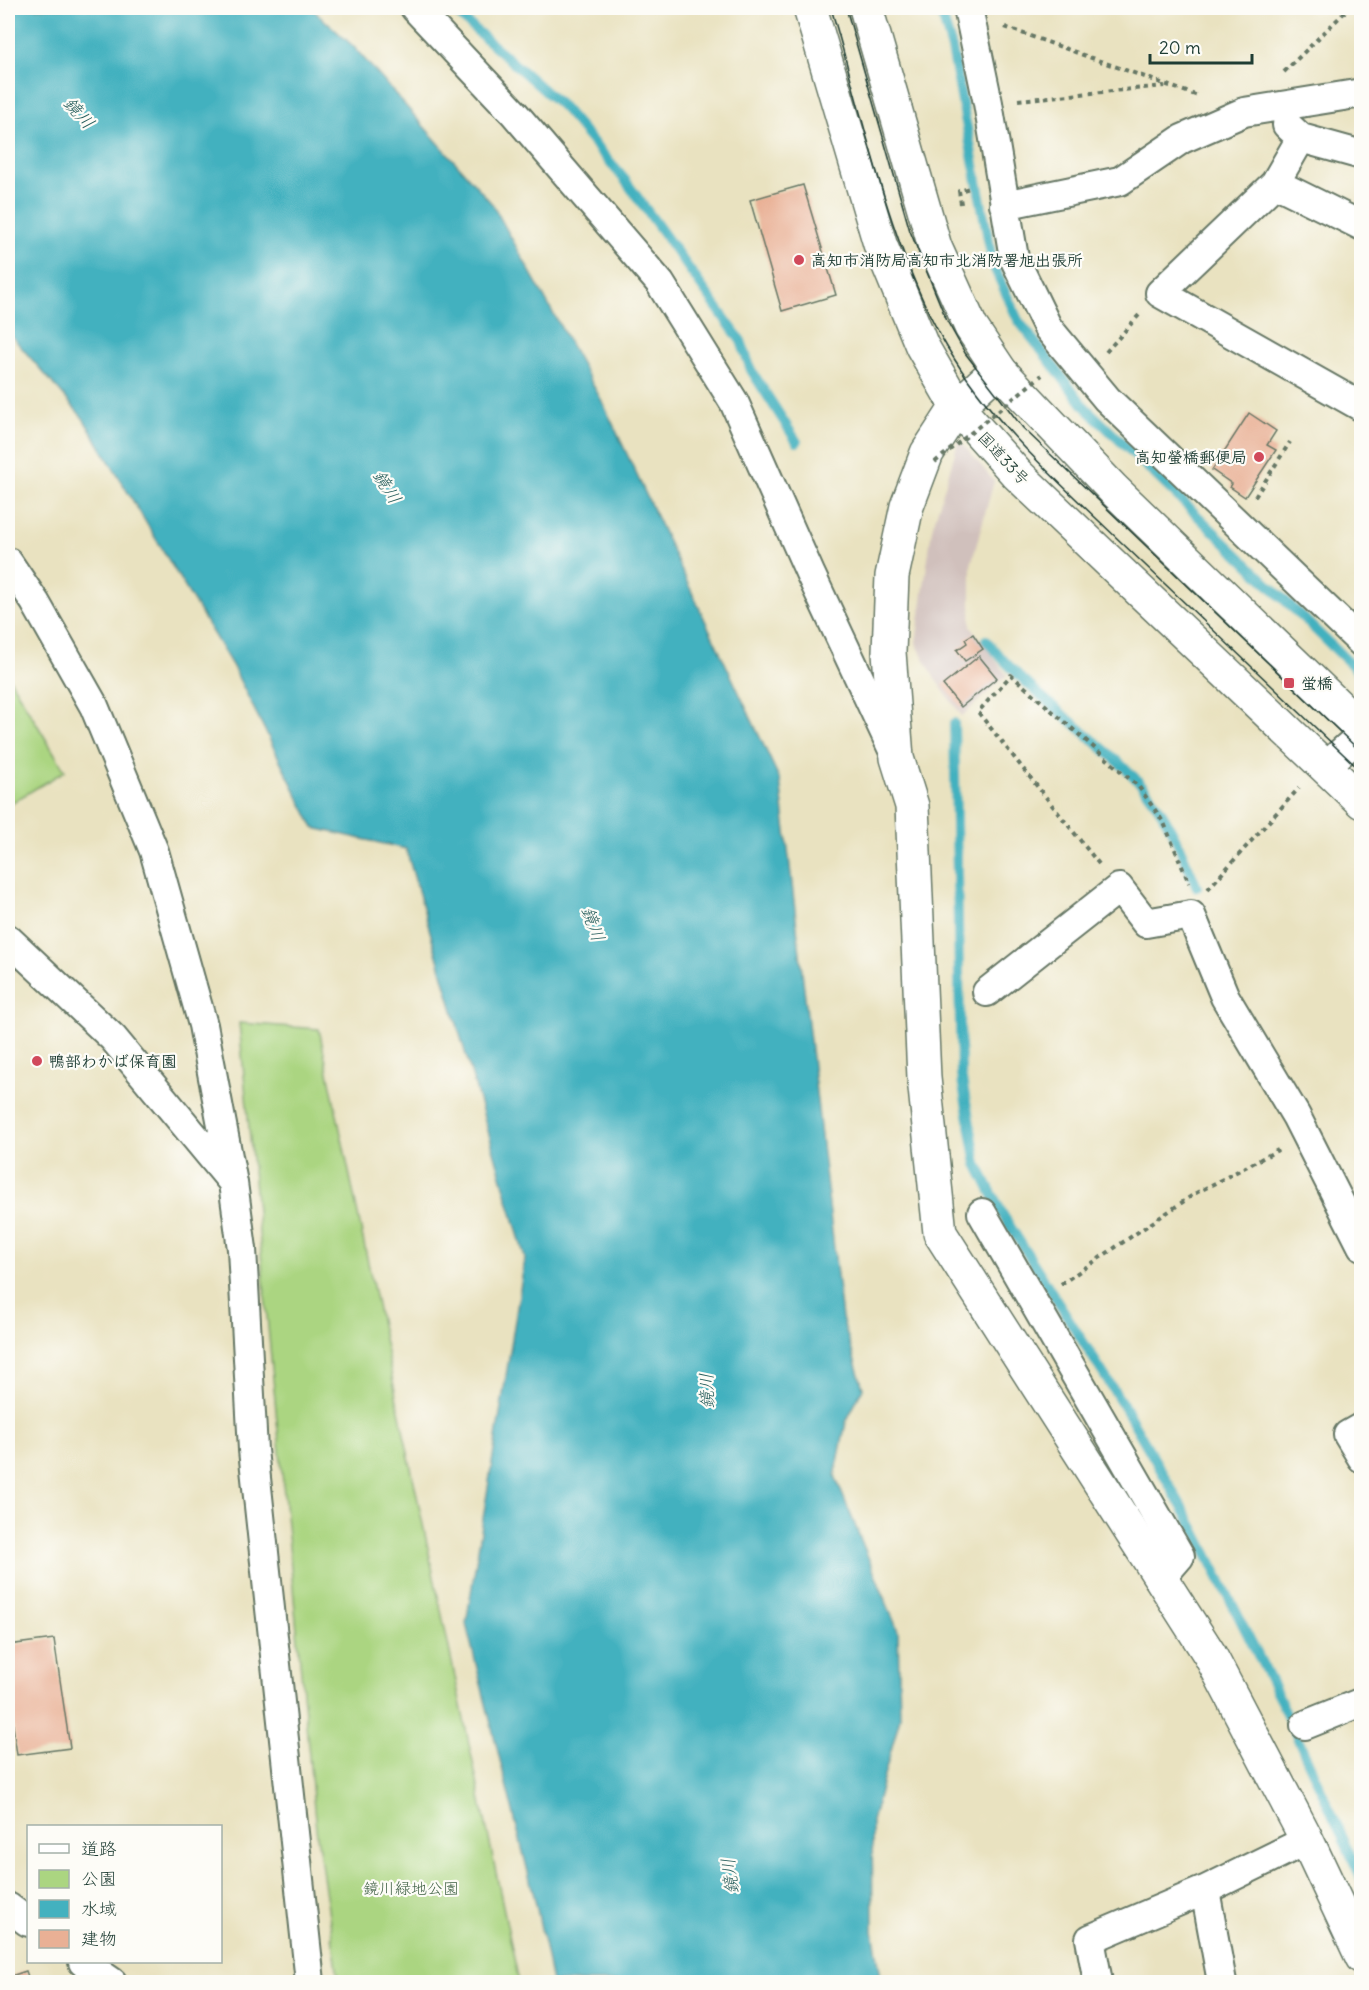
<svg xmlns="http://www.w3.org/2000/svg" width="1369" height="1990" viewBox="0 0 1369 1990" font-family="Delius,'Klee One',sans-serif">
	<rect width="100%" height="100%" fill="#fdfcf7"/>
	<filter id="ink" filterUnits="userSpaceOnUse"><feTurbulence type="fractalNoise" baseFrequency=".0167" numOctaves="2"/><feDisplacementMap in="SourceGraphic" scale="12" xChannelSelector="R" yChannelSelector="G"/><feConvolveMatrix kernelMatrix="1 2 1 2 8 2 1 2 1" color-interpolation-filters="sRGB"/></filter>
	<filter id="wash" filterUnits="userSpaceOnUse"><feTurbulence type="fractalNoise" baseFrequency=".008" numOctaves="4" result="noise"/><feDisplacementMap in="SourceGraphic" scale="24" xChannelSelector="R" yChannelSelector="G"/><feGaussianBlur stdDeviation="1.35" result="paint"/><feColorMatrix in="noise" values="0 0 0 0 0 0 0 0 0 0 0 0 0 0 0 0 0 1.4 0 .05"/><feComposite in="paint" operator="in"/></filter>
	<g filter="url(#wash)">
		<rect width="100%" height="100%" fill="#e9e2c0"/>
		<!-- industrial -->
		<path fill="#d0c0bc" d="M959,439L994,481L971,565V627L1007,675L962,716L935,679L916,643L932,529Z"/>
		<!-- green -->
		<path fill="#abd581" stroke="#65895a" stroke-width="1.5" d="M8,676L65,771L8,805Z
			M239,1023L319,1029L519,1982H339L316,1829Z"/>
		<!-- water -->
		<path fill="#43b1bf" stroke="#31777a" stroke-width="1.5" d="M8,8H311L353,46L493,205L603,403L780,780L842,1318L863,1388L846,1422L835,1476L898,1631L900,1717L872,1821L873,1931L882,1982H552L536,1904L466,1624L525,1258L406,849L314,828L232,665L83,418L8,332Z"/>
		<g fill="none" stroke-linecap="round" stroke-linejoin="round">
			<!-- stream -->
			<path stroke="#43b1bf" stroke-width="10" d="M451,8L563,107L625,180L741,341L751,370L797,442
				M940,8L952,49L993,265L1018,320L1085,407L1362,675
				M986,640C1030,695 1091,732 1140,783C1167,812 1181,851 1197,887
				M954,723L961,1074L977,1164L1003,1215L1125,1408L1194,1528L1277,1693L1362,1880"/>
		</g>
		<g id="blocks">
			<!-- building -->
			<path fill="#e9b095" d="M803,185L836,295L782,311L750,200Z
				M1249,413L1276,431L1267,445L1276,450L1245,497L1230,487L1232,484L1212,470Z
				M973,634L983,649L965,661L957,650L967,643L965,639Z
				M979,656L997,678L961,707L943,685Z
				M54,1639L70,1748L17,1755L8,1689V1645Z
				M26,1971L30,1982H8V1977Z"/>
		</g>
	</g>
	<g filter="url(#ink)">
		<use href="#blocks" fill-opacity="0" stroke="#667765" stroke-width="1.5"/>
		<g fill="none" stroke-linecap="round" stroke-linejoin="round">
			<!-- street casing -->
			<g stroke="#667765" stroke-width="32">
				<path id="street" d="M415,8L514,113L660,283L734,402L810,573L893,750
					M968,8L988,103L1014,258L1048,328L1107,399L1362,643
					M1287,125L1301,138L1362,155
					M1301,138L1275,183L1160,293L1362,407
					M1275,183L1362,226
					M1004,205L1120,181L1182,139L1244,112L1362,93
					M8,562L35,602L94,706L154,851L203,1025L233,1183L242,1249L253,1450L310,1982
					M1325,767L1362,734
					M8,939L113,1038L230,1179
					M987,992L1119,888L1146,923L1191,915L1225,997L1296,1116L1362,1246
					M982,1213L1180,1556L1161,1578
					M1362,1427L1348,1435L1362,1458
					M1305,1725L1362,1702
					M8,1907L28,1922
					M83,1962L112,1982
					M1098,1982L1090,1939L1205,1890
					M1222,1982L1205,1890L1307,1840"/>
			</g>
			<!-- secondary casing -->
			<g stroke="#667765" stroke-width="36">
				<path id="secondary" d="M1001,372L985,381L957,407L927,453L907,506L892,576L889,652L897,758L912,806L924,1078L940,1233L1210,1655L1304,1834L1362,1957"/>
			</g>
			<!-- highway casing -->
			<g stroke="#667765" stroke-width="36">
				<path id="highway" d="M810,8L880,244L922,346L957,407L1017,474L1362,802
					M866,8L935,247L971,327L1001,372L1113,489L1362,729"/>
			</g>
			<!-- path -->
			<path stroke="#667765" stroke-width="4" stroke-dasharray="4.5 4.5" stroke-linecap="butt" d="M1005,27L1198,96
				M1284,72L1349,8
				M1018,100L1165,86
				M961,204L959,191L970,188
				M1106,352L1139,315
				M1255,497L1290,442
				M1099,864L978,712L1011,675L1139,787L1164,823L1189,883
				M1208,889L1299,788
				M1061,1284L1196,1193L1278,1150"/>
			<!-- street -->
			<use href="#street" stroke="#fff" stroke-width="28"/>
			<!-- secondary -->
			<use href="#secondary" stroke="#fff" stroke-width="33"/>
			<!-- highway -->
			<use href="#highway" stroke="#fff" stroke-width="33"/>
			<!-- tram -->
			<path stroke="#1f3d34" stroke-width="1.5" d="M831,8C863,116 890,250 947,347C992,424 1059,482 1122,543C1202,620 1282,695 1362,772
				M846,8L910,231L947,321L965,353L1023,428L1362,753"/>
			<!-- path-bridge -->
			<path stroke="#667765" stroke-width="4" stroke-dasharray="4.5 4.5" stroke-linecap="butt" d="M935,462L1042,375"/>
		</g>
	</g>
	<!-- markers -->
	<g fill="#d1495b" stroke="#fdfcf7" stroke-width="2">
		<circle cx="799" cy="260" r="6"/>
		<circle cx="1259" cy="457" r="6"/>
		<rect x="1283" y="677" width="12" height="12" rx="3"/>
		<circle cx="37" cy="1061" r="6"/>
	</g>
	<g text-anchor="middle" stroke-width="4.5" stroke-linejoin="round" paint-order="stroke">
		<!-- poi labels -->
		<g font-size="16" font-weight="bold" fill="#1f3d34" stroke="#fdfcf7" text-anchor="start">
			<text x="811" y="266">高知市消防局高知市北消防署旭出張所</text>
			<text x="1247" y="463" text-anchor="end">高知螢橋郵便局</text>
			<text x="1301" y="689">蛍橋</text>
			<text x="49" y="1067">鴨部わかば保育園</text>
		</g>
		<!-- street labels -->
		<g font-size="16" fill="#1f3d34" stroke="#fdfcf7">
			<text transform="translate(1004 458) rotate(47)" y="6">国道33号</text>
		</g>
		<!-- park labels -->
		<g font-size="16" fill="#426347" stroke="#fdfcf7">
			<text x="411" y="1894">鏡川緑地公園</text>
		</g>
		<!-- water labels -->
		<g font-size="18" font-style="italic" fill="#2a605e" stroke="#fdfcf7">
			<text transform="translate(79 113) rotate(48)" y="6">鏡川</text>
			<text transform="translate(387 487) rotate(58)" y="6">鏡川</text>
			<text transform="translate(593 924) rotate(70)" y="6">鏡川</text>
			<text transform="translate(707 1391) rotate(-92)" y="6">鏡川</text>
			<text transform="translate(730 1876) rotate(-97)" y="6">鏡川</text>
		</g>
	</g>
	<!-- margin -->
	<rect width="1369" height="1990" fill="none" stroke="#fdfcf7" stroke-width="30"/>
	<!-- legend -->
	<rect x="27" y="1825" width="195" height="138" fill="#fdfcf7" stroke="#a4b0a9" stroke-width="1.5"/>
	<rect x="39" y="1844" width="30" height="9" fill="#ffffff" stroke="#a4b0a9" stroke-width="1.5"/>
	<text x="81" y="1855" font-size="18" fill="#1f3d34">道路</text>
	<rect x="39" y="1870" width="30" height="18" fill="#abd581" stroke="#a4b0a9" stroke-width="1.5"/>
	<text x="81" y="1885" font-size="18" fill="#1f3d34">公園</text>
	<rect x="39" y="1900" width="30" height="18" fill="#43b1bf" stroke="#a4b0a9" stroke-width="1.5"/>
	<text x="81" y="1915" font-size="18" fill="#1f3d34">水域</text>
	<rect x="39" y="1930" width="30" height="18" fill="#e9b095" stroke="#a4b0a9" stroke-width="1.5"/>
	<text x="81" y="1945" font-size="18" fill="#1f3d34">建物</text>
	<!-- scale -->
	<path d="M1150 54v9h102v-9" fill="none" stroke="#1f3d34" stroke-width="3"/>
	<text x="1159" y="54" font-size="18" fill="#1f3d34" stroke="#fdfcf7" stroke-width="4.5" paint-order="stroke">20 m</text>
</svg>
